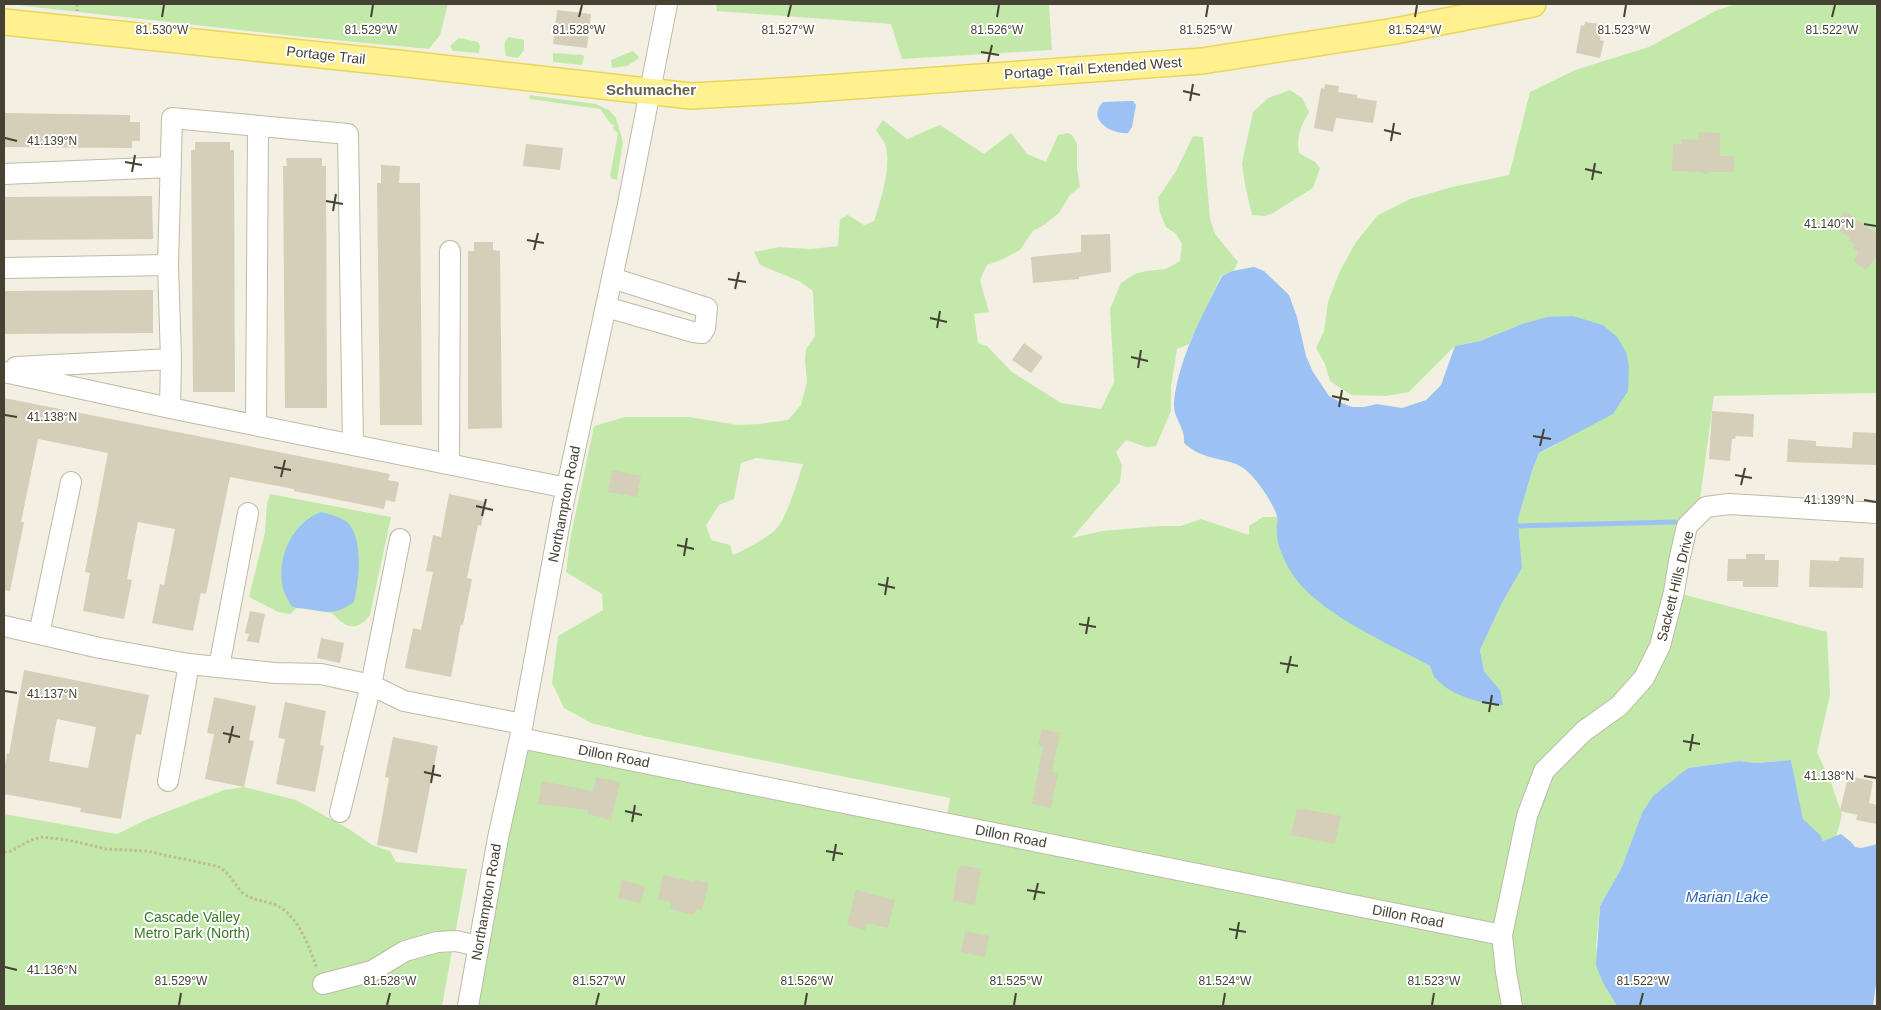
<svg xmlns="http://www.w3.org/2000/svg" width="1881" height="1010" viewBox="0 0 1881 1010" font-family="Helvetica,sans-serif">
	<rect width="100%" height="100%" fill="#f3f0e3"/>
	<!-- green -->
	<path fill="#c3e9aa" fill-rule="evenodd" d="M7,4H448L440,35L429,49L294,36Z
		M716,4H1049L1052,50L902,59L891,24L717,11Z
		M1737,4H1877V393L1714,396L1698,514L1674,592L1827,632L1830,695L1817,752L1832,785L1842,815L1836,837L1823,841L1803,819L1791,760L1757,763L1739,761L1688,768L1642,813L1622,867L1600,906L1596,946L1603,983L1617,1006H468L520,738L946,823L950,798L643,736L591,723L564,708L552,683L558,636L603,610L602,594L566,572L570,540L594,426L625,417H689L738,425L759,424L788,420L801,405L807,382L805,361L806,349L815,336L813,291L799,281L760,265L754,252L779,247L811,249L838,246L840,219L848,215L864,225L874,221C881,201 891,167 886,147C884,141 879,135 876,130L883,120L907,139L940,125L984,154L1011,133L1027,154L1046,162L1058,135L1068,133L1072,135L1077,144V168L1080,187L1070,195L1059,213L1044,225L1033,231L1020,250L1001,260L987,265L980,280L989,312L974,314L978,343L987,346L1012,372L1061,403L1101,409L1114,382L1110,309L1121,283L1135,274L1146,271L1166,269L1180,261L1182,244L1176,234L1166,227L1160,213L1158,198L1176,171L1193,136L1203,137L1210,219L1215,234L1238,262L1234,270L1221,276L1189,344L1177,349L1171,387V411L1156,446L1146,447L1126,440L1116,452L1122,465L1120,482L1072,538L1102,531L1159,526H1181L1201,519L1249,535V526L1263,517H1277V538L1357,626L1430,666L1436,680L1500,690L1484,671L1480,650L1502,603L1522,568L1518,519L1532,471L1539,453L1556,445L1522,324L1479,341L1455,346L1409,392L1386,396L1351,395L1330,381L1325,364L1316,348L1324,331L1328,302L1339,273L1356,242L1378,215L1410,199L1452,187L1509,175L1530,92L1575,70L1649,47L1717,10ZM756,458L803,464C798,479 787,518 776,529C769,537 743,551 733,555L730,545L711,540L706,525L719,505L734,499L741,463Z
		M509,37L524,40V50L518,58L506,56C505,49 502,42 509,37Z
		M459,38L478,42L480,46L479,53L453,51L450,46Z
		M633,51L639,57L638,59L627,66L612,68L611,60Z
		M553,53L583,55L584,57L582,65L553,62Z
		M1290,90L1302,98L1309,112C1301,126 1296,137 1299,153L1315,162L1320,168L1313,188L1273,213L1265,216L1252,215L1245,185L1242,163L1253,112L1268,98Z
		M529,95L596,104L609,110L616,118L623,142L617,180L612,179L610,176L618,133L613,129L614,125L611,124L600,109L530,99Z
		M270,494L391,517L370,615C356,633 346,628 332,613L297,608L290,614L278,612L249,597L265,532L267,504Z
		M244,787L296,800L349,829L372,845L390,851L396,862L467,869L442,1006H4V814L117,834L150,818L224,790Z"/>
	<!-- water -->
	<path fill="#9cc2f3" d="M1130,101H1133L1136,105L1132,127L1128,133C1111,135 1086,119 1103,102Z
		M1254,267L1264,271L1289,295L1297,317L1306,356L1313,372L1329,396L1342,403L1352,407H1364L1377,404L1402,408L1426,400L1441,385L1455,346L1480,341L1522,324L1547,317L1573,316L1603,325L1617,337L1626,352L1629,366L1628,391L1613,414L1539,453L1532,471L1518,519L1522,568L1502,603L1480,650L1484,671L1500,690L1503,705C1480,703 1454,697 1437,680C1433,677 1432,670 1430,666C1387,642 1312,612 1288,567C1284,559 1277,545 1277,535C1276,529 1278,522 1277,516C1273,503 1258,481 1248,472C1231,455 1206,464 1184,443C1186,428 1172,417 1174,402C1179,357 1202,316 1222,276L1232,271Z
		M321,512C328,514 337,516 344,520C365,533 359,582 354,602C331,619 322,609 297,608L291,606C288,599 283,592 282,584C278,554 293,523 321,512Z
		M1791,760L1803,819L1820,835L1823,841L1841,834L1851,842L1855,847L1861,848L1877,844V976L1873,1006H1617L1603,983L1596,965L1600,906L1622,867L1642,813L1653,796L1688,768L1739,761L1757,763Z"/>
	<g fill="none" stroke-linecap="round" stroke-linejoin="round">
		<!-- stream -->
		<path stroke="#9cc2f3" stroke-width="5" d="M1519,526L1675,522"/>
	</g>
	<!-- building -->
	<path fill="#d5ceb8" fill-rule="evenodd" d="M557,10L591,14L587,48L553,44Z
		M1585,22L1600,24L1599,29L1602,30L1600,40L1604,41L1600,58L1576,53L1581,25L1584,26Z
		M1325,84L1339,86L1338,92L1357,95V98L1377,101L1373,123L1336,118L1333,132L1314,128L1321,88L1324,89Z
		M4,113L130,115V122H140V141H132V148L4,147Z
		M1699,132L1720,133V156H1734V172H1712L1705,174L1701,172L1672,171L1673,144H1681V139L1699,140Z
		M195,142H230V150H234L235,392H193L191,150H195Z
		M526,144L563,148L560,170L523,166Z
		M286,158H322V166H326L327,408H285L283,166H287Z
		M381,165L400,166L399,183H420L422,425H380L377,183H381Z
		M152,196L153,239L4,240V197Z
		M1845,211L1877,234V255L1866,270L1853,261L1859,252L1853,248L1855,245L1848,240L1850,238L1834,227Z
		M1110,234L1111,272L1079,277V279L1033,283L1031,257L1081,252V235Z
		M474,242H493V250L500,251L502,428L468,429V251H474Z
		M153,290V333L4,334V291Z
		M1024,343L1043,357L1031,373L1012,360Z
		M4,398L390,474L388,480L399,482L395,502L386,500L384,509L294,491V489L230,477L206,594L201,593L193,631L152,623L160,584L164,585L175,529L138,522L127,579L132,580L124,619L83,611L90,573L85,572L108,453L38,439L21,522H24L10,591L4,590Z
		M1712,411L1754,414L1753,437L1736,436L1735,439H1732L1730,461L1709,459Z
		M1853,432L1877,433V465L1787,462L1788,439L1816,441V446L1852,448Z
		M612,470L641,476L637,497L608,492Z
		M449,494L486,502L481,526L478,525L467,578L472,579L463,625L461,624L451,677L405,668L413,628L421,630L433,572L426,571L433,535L441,537Z
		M1746,554H1765V560H1779L1778,587H1743V581H1727L1728,559H1746Z
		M1840,557L1864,558L1863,588L1809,587L1810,560L1839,561Z
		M250,611L265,614L259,643L247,641L249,634L245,633Z
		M321,638L344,643L340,663L317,658Z
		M24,670L149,695L141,735L136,734L121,819L80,812L81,808L4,794V771L7,753L9,754ZM57,719L96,727L88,768L49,761Z
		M214,697L256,706L249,740L254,741L244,787L205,779L214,734L207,733Z
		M285,702L326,711L320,745L324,746L315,792L276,784L285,739L278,738Z
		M1042,729L1060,733L1052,772L1058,773L1051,808L1032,804L1043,746L1038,745Z
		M393,737L438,746L417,853L377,845L389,778L385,777Z
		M1848,776L1873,781L1869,803L1877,805V824L1856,820L1857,815L1840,811Z
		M596,777L620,782L611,820L588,814V810L538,804L542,781L593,791Z
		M1297,808L1341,816L1335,844L1291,835Z
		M961,865L981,869L975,905L953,901L958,867L960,868Z
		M663,875L694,882V879L709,883L702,910L696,909L694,915L670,909L671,902L658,899Z
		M622,880L645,886L641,903L618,898Z
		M856,890L895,900L888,928L867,923L865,930L847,925Z
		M965,931L989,936L985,957L961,952Z"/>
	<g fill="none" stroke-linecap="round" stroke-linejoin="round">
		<!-- minor casing -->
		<g stroke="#bebaa6" stroke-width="22">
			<path id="minor" d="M4,174L171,167
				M4,268L168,265
				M606,307L693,332L702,333L705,328L707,308L612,278
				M171,359L168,265L172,118L348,134L353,445
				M16,367L171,359L170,408
				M4,372L170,408L567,488
				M256,425L258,127
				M449,464L450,251
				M4,626L100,648L189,664L275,673L321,674L371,685L404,701L523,724
				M39,634L71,482
				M219,667L248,513
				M520,738L1502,935
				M168,781L189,664
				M340,812L371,685L400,539
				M323,984L372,971L405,951L437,942L456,941L478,946
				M468,1006L498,838L520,738L563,505L628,204L667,4
				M1512,1006L1506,972L1502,935L1527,816L1544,771L1584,731L1619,706L1644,678L1660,646L1674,592L1679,561L1687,526L1706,507L1729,504L1877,513"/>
		</g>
		<!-- major casing -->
		<g stroke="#e9d55c" stroke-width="28">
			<path id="major" d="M4,22L407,64L691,96L798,90L1202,61L1395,31L1533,4"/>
		</g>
		<!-- path -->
		<path stroke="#c1b996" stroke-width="3" stroke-dasharray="2.5 2.5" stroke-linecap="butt" d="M77,4V11
			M4,852L11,851L31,840L43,837L68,840L106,849L146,851L216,866C229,870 233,884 243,893C253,901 264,900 276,905C298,915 310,948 317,969"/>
		<!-- minor -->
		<use href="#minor" stroke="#fff" stroke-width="20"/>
		<!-- major -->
		<use href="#major" stroke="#fff190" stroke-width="25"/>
	</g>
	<!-- ticks -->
	<path fill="none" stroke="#454133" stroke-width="2" d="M162,17L164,5M371,17L373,5M579,17L582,5M788,17L791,5M997,17L999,5M1206,17L1208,5M1415,17L1417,5M1624,17L1626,5M1832,17L1835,5M981,52L999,55M988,62L992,45M1183,91L1200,95M1190,101L1193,84M1384,130L1401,134M5,138L17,141M1391,141L1394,123M125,162L142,165M1585,169L1602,173M132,172L135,155M1592,180L1595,163M326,201L343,204M333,211L336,194M1864,224L1876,226M527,240L544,243M534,250L538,233M728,279L746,282M735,289L739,272M930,318L947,322M937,328L940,311M1131,357L1148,361M1138,368L1141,350M1332,396L1349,400M1339,407L1342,390M5,415L17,417M1533,436L1551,439M1540,446L1544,429M274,467L291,470M1735,475L1752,478M281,477L285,460M1741,485L1745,468M1864,500L1876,502M476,506L493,510M482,516L486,499M677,545L694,549M684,556L687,538M878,584L895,588M885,595L888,577M1079,624L1096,627M1086,634L1089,617M1280,663L1298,666M1287,673L1291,656M5,691L17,693M1482,702L1499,705M1489,712L1492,695M223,733L240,737M1683,741L1700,744M229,743L233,726M1690,751L1693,734M424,772L441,776M1864,776L1876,778M431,783L434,765M625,811L642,815M632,822L635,805M826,851L843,854M833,861L836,844M1027,890L1045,893M1034,900L1038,883M1229,929L1246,932M1236,939L1239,922M5,967L17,970M179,1005L181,993M387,1005L390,993M596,1005L599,993M805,1005L807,993M1014,1005L1016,993M1223,1005L1225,993M1432,1005L1434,993M1640,1005L1643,993"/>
	<g text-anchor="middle" stroke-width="4" stroke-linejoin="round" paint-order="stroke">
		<!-- street labels -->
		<g font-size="14" fill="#454133" stroke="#fff">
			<text transform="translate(326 55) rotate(6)" y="5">Portage Trail</text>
			<text transform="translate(1093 68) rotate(-4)" y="5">Portage Trail Extended West</text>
			<text transform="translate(564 504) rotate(-79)" y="5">Northampton Road</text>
			<text transform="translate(1675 586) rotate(-76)" y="5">Sackett Hills Drive</text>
			<text transform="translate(614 756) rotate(11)" y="5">Dillon Road</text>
			<text transform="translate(1011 836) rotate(11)" y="5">Dillon Road</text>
			<text transform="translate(486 902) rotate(-80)" y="5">Northampton Road</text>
			<text transform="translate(1408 916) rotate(11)" y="5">Dillon Road</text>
		</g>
		<!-- park labels -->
		<g font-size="14" fill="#377925" stroke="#fff">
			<text x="192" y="922">Cascade Valley<tspan x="192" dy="16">Metro Park (North)</tspan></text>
		</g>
		<!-- neighbourhood labels -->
		<g font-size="15" font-weight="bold" fill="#68614a" stroke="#fff">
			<text x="651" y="95">Schumacher</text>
		</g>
		<!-- water labels -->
		<g font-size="15" font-style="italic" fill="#2863b5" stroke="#fff">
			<text x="1727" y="902">Marian Lake</text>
		</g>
	</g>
	<g font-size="12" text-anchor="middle" fill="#454133" stroke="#fff" stroke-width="4" stroke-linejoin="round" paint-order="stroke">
		<text x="162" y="34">81.530°W</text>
		<text x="371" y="34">81.529°W</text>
		<text x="579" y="34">81.528°W</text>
		<text x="788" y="34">81.527°W</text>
		<text x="997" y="34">81.526°W</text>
		<text x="1206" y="34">81.525°W</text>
		<text x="1415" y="34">81.524°W</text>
		<text x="1624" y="34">81.523°W</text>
		<text x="1832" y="34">81.522°W</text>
		<text x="52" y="145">41.139°N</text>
		<text x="1829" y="228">41.140°N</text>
		<text x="52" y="421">41.138°N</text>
		<text x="1829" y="504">41.139°N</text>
		<text x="52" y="698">41.137°N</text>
		<text x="1829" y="780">41.138°N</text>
		<text x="52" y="974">41.136°N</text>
		<text x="181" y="985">81.529°W</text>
		<text x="390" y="985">81.528°W</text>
		<text x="599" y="985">81.527°W</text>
		<text x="807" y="985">81.526°W</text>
		<text x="1016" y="985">81.525°W</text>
		<text x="1225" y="985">81.524°W</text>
		<text x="1434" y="985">81.523°W</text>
		<text x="1643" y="985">81.522°W</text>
	</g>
	<!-- border -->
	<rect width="1881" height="1010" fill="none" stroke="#454133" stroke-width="10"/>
</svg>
